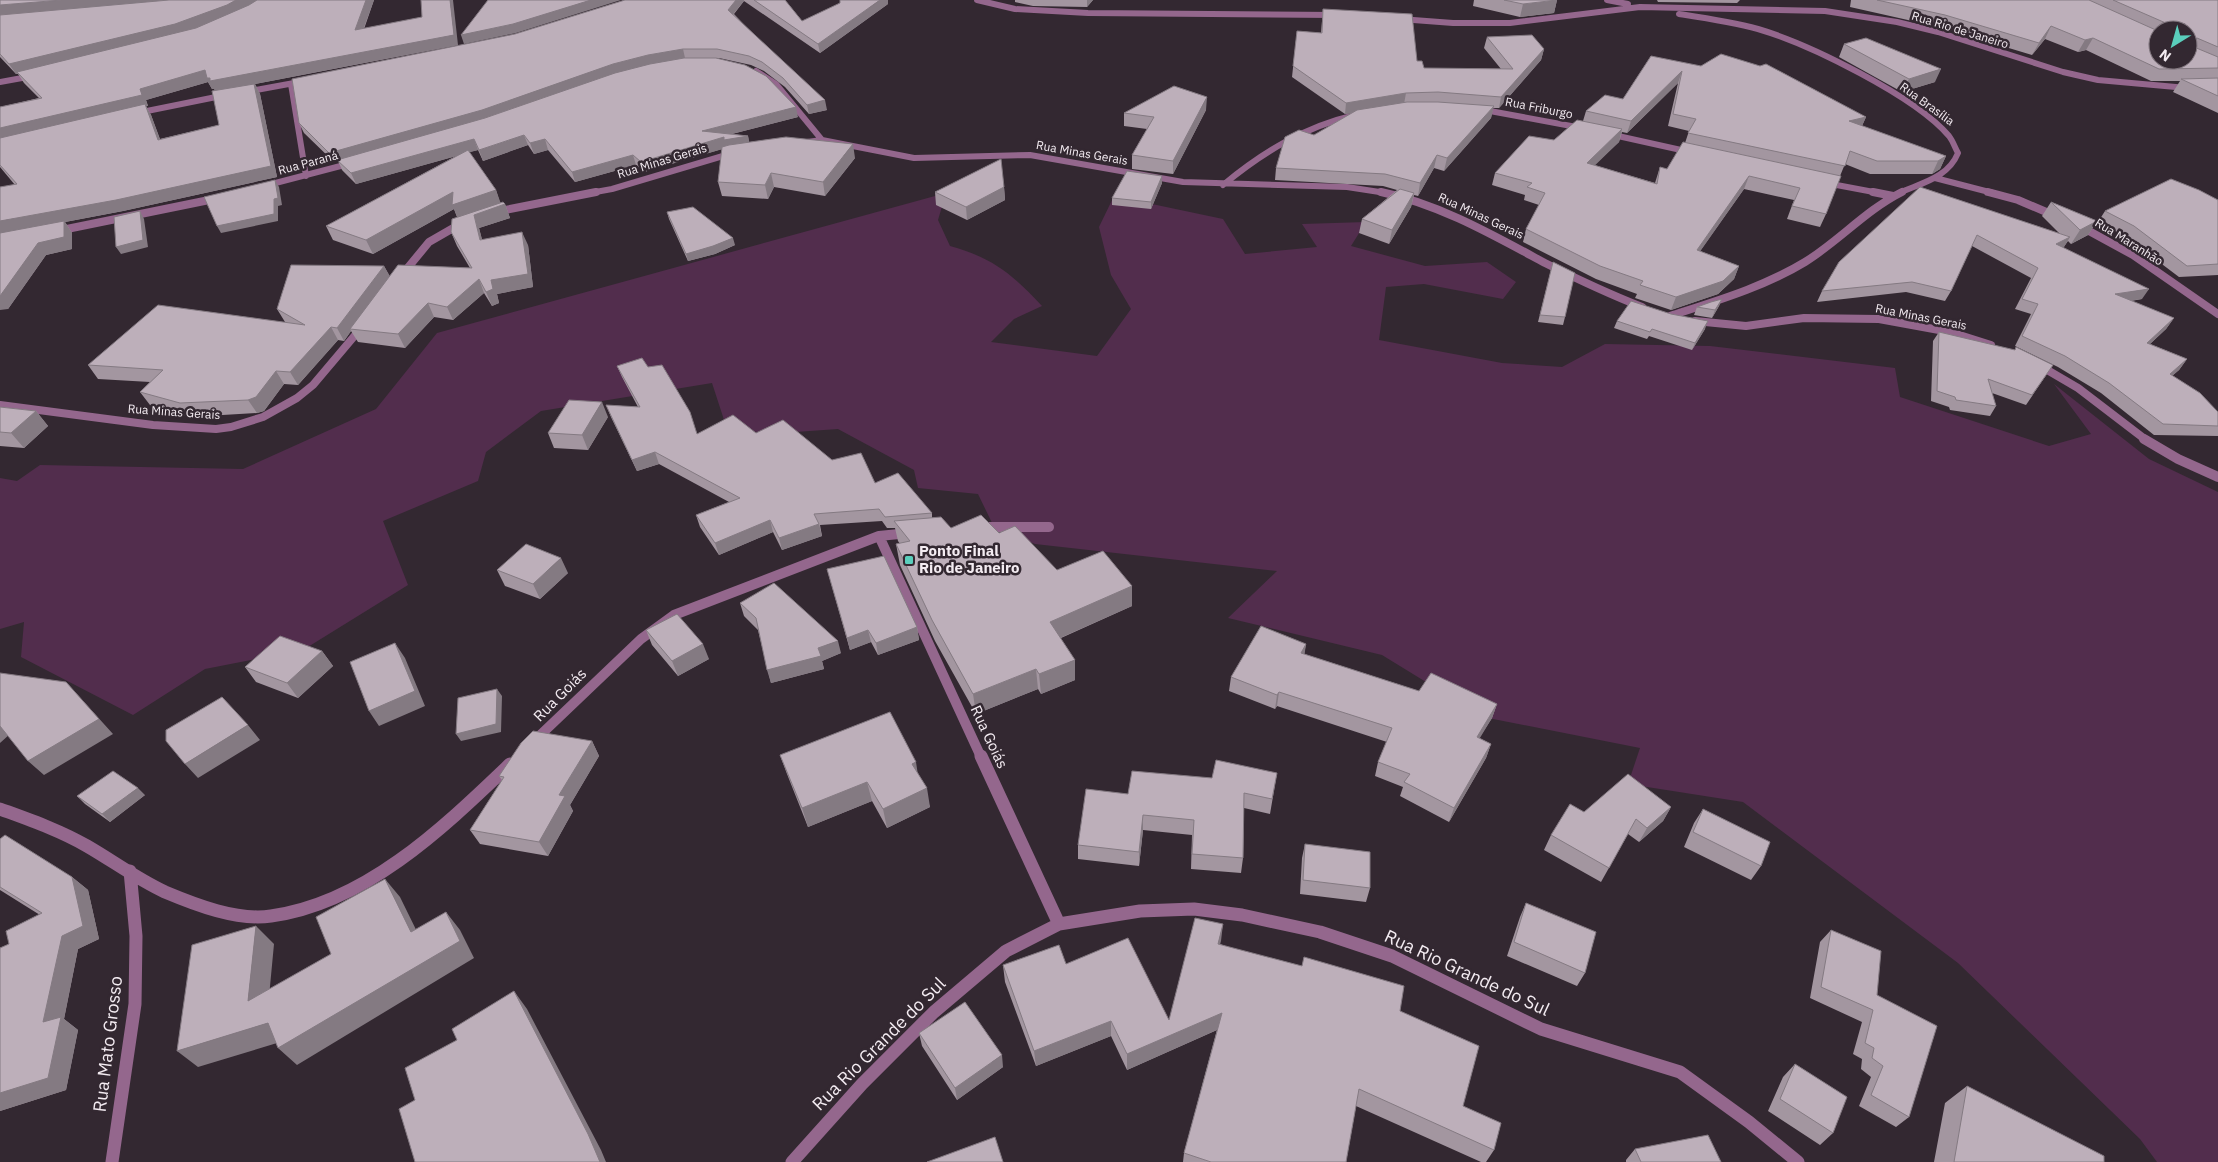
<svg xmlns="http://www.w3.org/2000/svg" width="2218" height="1162" viewBox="0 0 2218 1162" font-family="'IBM Plex Sans',sans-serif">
	<rect width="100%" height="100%" fill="#332831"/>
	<!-- green -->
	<path fill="#522d4d" d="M946,193L938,220L950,246C993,258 1012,274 1042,306L1014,319L991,342L1097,356L1131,309L1111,275L1099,227L1114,196L1223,219L1245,254L1317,247L1302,224L1366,222L1351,246L1425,266L1487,262L1516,282L1503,299L1424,284L1386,287L1379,340L1502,363L1562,367L1605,344L1710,346L1895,368L1900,397L2049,446L2091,434L2054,384L2149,459L2218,492V1162H2157L2140,1139L1958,963L1743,802L1628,784L1640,748L1483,717L1382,655L1228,618L1277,571L1035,544L994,527L978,494L918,488L914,470L838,429L767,434L726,426L712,383L541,411L486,452L478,481L383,521L408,585L303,650L205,669L133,715L21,657L24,622L0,629V478L17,481L40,465L243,469L376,409L437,333Z"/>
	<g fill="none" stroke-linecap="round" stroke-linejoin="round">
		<!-- street-far3 -->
		<path stroke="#94678d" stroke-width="6" d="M977,0L1015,9L1088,13L1336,15
			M1607,0L1628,4
			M1679,14C1705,18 1732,22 1758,29C1809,44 1915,96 1949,136C1953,141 1955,148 1958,153C1948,178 1921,183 1899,193
			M1400,19L1453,23H1510L1640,7L1825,11L1897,22L1938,32L2063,72L2098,80L2187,88
			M756,71L776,84L822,140
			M0,82L33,76
			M291,84L306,176
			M245,92L305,81
			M1479,109L1582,128
			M137,113L226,95
			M1609,134L1690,152
			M807,142L822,140L914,158L1030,155L1183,182L1347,187L1386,193
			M1935,178L1993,193
			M1826,183L1879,193
			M1223,185C1263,152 1304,127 1355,115
			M264,186L352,163
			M590,193L612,189L733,153"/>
		<!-- street-far2 -->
		<path stroke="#94678d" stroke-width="8" d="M1381,192C1439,204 1493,235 1545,263C1577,279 1609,294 1642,307
			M1873,192L1893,196
			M1988,192L2018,200L2058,217
			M495,212L596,192
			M2078,225L2133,255L2218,314
			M57,231L219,198
			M401,276L429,242L462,223
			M1670,316C1716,301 1764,287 1805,262C1839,241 1866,210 1902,192
			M1695,321L1746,326L1804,318L1879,319L1950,332L1991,345
			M2037,364L2078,388L2146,440
			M0,405L153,425L216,429L231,427L263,417L297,398L313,385L362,327"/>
		<!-- street-far1 -->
		<path stroke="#94678d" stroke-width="10" d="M2144,439L2178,459L2218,477
			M981,527H1049
			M879,536L981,757
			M533,742L641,639L674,615L879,536L909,533"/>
		<!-- street -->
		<path stroke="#94678d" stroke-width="13" d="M981,756L1059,924
			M0,809C30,820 59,830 87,846C113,861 137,879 165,892C196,905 237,921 271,916C366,903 444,827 510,764
			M112,1162L135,1004L136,936L130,871
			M792,1162L862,1084L934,1012L1006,951L1059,924L1140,911L1194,909L1242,915L1320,932L1392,956L1541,1029L1680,1072L1749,1122L1798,1162"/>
	</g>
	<!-- wall -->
	<path fill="#a396a0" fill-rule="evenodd" d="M0,0H374L364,29L458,45L255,84L260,94L277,177L123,211L65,222L72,233V249L46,255L8,309L15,185L0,167V107L39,98L24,83L18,74H16L0,57ZM208,82L212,89H214L215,90L219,125L160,139L151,115L146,106H148L146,100Z
		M625,0H785L802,21L888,4L820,53L744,1L734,14L827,110L809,114L785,87L764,71L751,65L719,58H685L798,117L732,134L748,136L749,142L855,158L825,196L774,187L768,199L722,196L718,182L722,149L644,172L636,165L575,182L548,150L534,154L528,145L483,161L478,150L469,152L496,190L500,203L505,204L510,218L479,228L482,240L528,245L533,287L497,294L499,303L492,306L484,293L453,320L434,317L405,348L358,342L351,331L344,341L338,340L298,385L284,384L264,411L257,413L189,417L150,405L140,392L150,382L98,379L88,365L285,322L277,309L384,266L390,277L470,268L457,246L451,232L457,217L454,209L373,254L333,240L326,226L456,156L356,184L342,170L338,161L334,162L304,133L299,123L515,34Z
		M1015,0H1093L1087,7L1033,6L1015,2Z
		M1474,0H1557L1554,13L1520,17L1473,6Z
		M1657,0H1740L1737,3L1658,2Z
		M1851,0H2218V113L2173,92L2180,81H2151L2086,50L2078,52L2045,39L2032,55L1939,27L1850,7ZM2158,30H2188L2158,60Z
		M1323,9L1417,61L1424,68L1501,69L1484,48L1487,37L1544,49L1541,60L1499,108H1493L1491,118L1444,171L1434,168L1418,196L1414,195L1411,207L1389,244L1359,233L1362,219L1397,190L1383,186L1275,180L1276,168L1314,135L1352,113L1345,114L1292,77L1297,31L1321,33Z
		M1844,44L1935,82L1902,92L1839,57Z
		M1651,56L1866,117L1862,126L1946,156L1940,169L1932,174H1870L1845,164L1840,176L1826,214L1820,227L1787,219L1794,200L1744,189L1700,251L1739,266L1734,279L1718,294L1671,310L1635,298L1637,294L1596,279L1523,242L1526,229L1539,205L1524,200L1525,195L1492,185L1495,173L1554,140L1583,121L1586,111L1623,99ZM1678,83L1668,126L1689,131L1685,143L1667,169L1660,167L1655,183L1594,165L1619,142L1622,132L1627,133Z
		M1206,110L1173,174L1132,169V155L1147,129L1124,126V113Z
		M1162,176V183L1151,209L1112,205V198Z
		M1004,187L1005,200L967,220L936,205L935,192Z
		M1920,187L2060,234L2042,216L2051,202L2097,221L2088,235L2071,244L2068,241L2063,248L2142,299L2131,301L2174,318L2166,329L2150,344L2187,359L2179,370L2172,376L2218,412V436L2154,435L2101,393L2058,367L2015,346L2031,314L2015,309L2031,278L1972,246L1951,291L1945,301L1906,292L1817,302L1822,291Z
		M2218,200V275L2179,277L2126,237L2098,222L2105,211Z
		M667,212L735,245L715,254L688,261L669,219Z
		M1553,262L1565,317L1563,325L1538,322Z
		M1722,299L1719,306L1712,318L1694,315L1697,307Z
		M1617,321L1705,329L1692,350L1649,336L1647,339L1614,328Z
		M1939,332L2053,365L2026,405L1992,393L1996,406L1990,416L1950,410L1949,407L1931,401L1933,341Z
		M617,366L648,367L697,434L756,433L832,460L932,513V518L951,528L999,533L1057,570L1132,586V606L1061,638L1075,680L1041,694L1038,689L976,714L935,641L900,565L896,544H900L898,541L895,528H887L882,521L820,525L822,536L782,550L773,532L719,555L700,527L696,515L729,502L659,464L637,471L611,417L606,405L638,407L622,377Z
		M0,407L36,411L48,426L24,448L0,446Z
		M608,417L588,450L554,448L548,433Z
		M827,569L917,627L919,640L878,655L871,642L850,650Z
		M497,570L568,573L540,599L505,586Z
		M740,603L841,653L822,661L824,669L771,683L758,630L744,616Z
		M646,630L709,659L678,676L652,645Z
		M1306,644L1304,654L1419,691L1497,704L1492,718L1479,738L1491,744L1486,758L1449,822L1400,796L1403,787L1375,776L1378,762L1387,742L1277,706L1275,709L1229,691L1231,677Z
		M322,651L333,666L298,698L256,682L245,667Z
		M592,741L599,756L570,805L573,811L548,856L480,844L470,830L502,780L499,776Z
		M780,755L918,773L930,807L887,828L872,801L808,827L787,774Z
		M1277,773L1270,814L1244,808L1243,858L1241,873L1191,869L1192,835L1143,830L1139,866L1078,859V845L1128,794L1212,778Z
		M145,795L110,822L85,804L77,796Z
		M1671,807L1663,821L1639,842L1628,834L1601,882L1544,850L1551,835Z
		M1703,809L1761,866L1751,880L1684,847L1694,823Z
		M0,839L72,877L88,890L99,939L78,949L64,1019L78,1030L66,1090L0,1111V948L9,944L40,915L0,890Z
		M1305,844L1370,888L1366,902L1300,894L1302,858Z
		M1526,903L1585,973L1577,986L1507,956L1520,917Z
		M1831,930L1877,995L1909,1117L1896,1127L1859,1106L1871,1077L1861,1069L1862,1059L1853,1054L1862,1022L1810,998L1820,942Z
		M1220,944L1400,1011L1463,1106L1494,1150L1486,1162H1481L1356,1106L1346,1162H1183L1184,1153L1217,1030L1127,1070L1111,1036L1036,1066L1005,982L1003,965L1066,964L1169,1020Z
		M919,1033L1003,1067L957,1100L922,1046Z
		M1795,1064L1833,1133L1820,1145L1768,1111L1783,1077Z
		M1967,1086L2104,1162H1934L1945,1103Z
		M1635,1149L1721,1162H1626V1160Z"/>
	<!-- shaded-wall -->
	<path fill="#847a82" d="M62,0H183L0,16V5Z
		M236,0H258L233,15L180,34L16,74L9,64Z
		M366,0H374L359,41L355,30Z
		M450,0H453L458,45L255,84L260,94L277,177L123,211L65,222L72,233V249L46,255L8,309L0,310V221L271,166L214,89H212L208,82L146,100L148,106H146L151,115L164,151L0,141V128L205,70L454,35Z
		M591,0H621L516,33L464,44L461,35Z
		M736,0H744V1L730,18L728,10Z
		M880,0H888V4L820,53L818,44Z
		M1087,0H1093L1087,7Z
		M1557,0L1554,13L1520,17L1523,4Z
		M2051,26L2045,39L2032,55L2039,43Z
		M2093,38L2086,50L2078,52L2085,40Z
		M2197,38L2190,50L2191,41Z
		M683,49L685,58L485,119L334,162L329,153L613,64L648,55Z
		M1544,49L1541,60L1499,108L1501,97Z
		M1941,69L1935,82L1902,92L1909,79Z
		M1682,71L1678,83L1627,133L1631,121Z
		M1406,93L1404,104L1345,114L1346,103Z
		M1207,97L1206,110L1173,174V161Z
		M825,100L827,110L809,114L807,105Z
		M1494,106L1491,118L1444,171L1447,158Z
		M796,107L798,117L704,141L702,131Z
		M1866,117L1860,130L1849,121Z
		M1622,129L1619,142L1584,176L1587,163Z
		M524,135L528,145L483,161L479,150Z
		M748,136L750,146L726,148L644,172L641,162L724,137Z
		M474,139L478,150L356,184L351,173Z
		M545,139L548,150L534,154L530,143Z
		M853,144L855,158L825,196L823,182Z
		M633,155L636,165L575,182L572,172Z
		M1437,155L1434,168L1418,196L1420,183Z
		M1946,156L1940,169L1932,174L1938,161Z
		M771,173L774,187L768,199L765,185Z
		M1162,176V183L1151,209V202Z
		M1749,176L1744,189L1692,263L1697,250Z
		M275,180L279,187L282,205L278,206V221L221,233L217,226Z
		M1004,187L1005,200L967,220L966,207Z
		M496,190L501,204L458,219L454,209L373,254L366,240L453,192Z
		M1414,193L1411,207L1389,244L1392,230Z
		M505,204L510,218L479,228L486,254L480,240L474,215Z
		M140,211L144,219L148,247L121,254L116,247Z
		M2097,221L2088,235L2071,244L2080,230Z
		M522,232L528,245L533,287L497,294L499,303L492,306L486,292L491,280Z
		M2070,237L2064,247L2050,255L2056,244Z
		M733,238L735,245L715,254L688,261L686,254Z
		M384,266L391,278L350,329L351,331L344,341L337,328Z
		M1739,266L1734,279L1718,294L1671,310L1676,297Z
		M479,279L484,293L453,320L447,307Z
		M2149,289L2142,299L2108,304L2115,294Z
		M1722,299L1719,306L1712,318L1715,310Z
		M428,303L434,317L405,348L398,334Z
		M2174,318L2166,329L2140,353L2147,343Z
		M1708,321L1705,329L1692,350L1695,343Z
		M331,327L338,340L298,385L290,372Z
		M2187,359L2179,370L2161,385L2170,374Z
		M276,371L284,384L264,411L257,413L248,400Z
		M602,402L608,417L588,450L582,435Z
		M36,411L48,426L24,448L11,433Z
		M655,452L659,464L637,471L632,460Z
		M770,520L773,532L719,555L715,543Z
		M819,524L822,536L782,550L779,538Z
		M561,558L568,573L540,599L533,584Z
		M1132,586V606L1051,642L1050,622Z
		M917,627L919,640L878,655L876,643Z
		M868,630L871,642L850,650L847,638Z
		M838,641L841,653L822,661L824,669L771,683L767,670L818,648Z
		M395,643L405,658L425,706L379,726L369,711Z
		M703,644L709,659L678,676L672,661Z
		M1306,644L1304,658L1301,653Z
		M322,651L333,666L298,698L287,683Z
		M1075,660V680L1041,694L1039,674Z
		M1036,669L1038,689L976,714L973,694Z
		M66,682L113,734L44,775L28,761Z
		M497,689L502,696L501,732L461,741L456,734Z
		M1279,692L1277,706L1275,709L1277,695Z
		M1497,704L1492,718L1472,751L1477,737Z
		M0,725L10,734L0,743Z
		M248,725L260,740L198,778L185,764Z
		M592,741L599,756L570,805L573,811L548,856L539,842L559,795Z
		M1491,744L1486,758L1449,822L1454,808Z
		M916,762L919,782L912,764Z
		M867,782L872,801L808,827L802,808Z
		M138,788L145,795L110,822L102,814Z
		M927,788L930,807L887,828L883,809Z
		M1671,807L1663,821L1639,842L1647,828Z
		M1143,815V830L1139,866V852Z
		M72,877L88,890L99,939L78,949L64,1019L78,1030L66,1090L0,1111V1093L43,1022Z
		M385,879L400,897L426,950L411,932Z
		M446,912L460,930L474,958L297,1065L278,1048Z
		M1223,924L1221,941L1216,960L1218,944Z
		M256,926L274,944L267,1018L248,1001Z
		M514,991L527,1009L601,1150L606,1162H600Z
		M1222,1013L1219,1029L1127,1070V1054Z
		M1111,1021V1036L1036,1066L1034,1051Z
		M268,1023L287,1040L198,1067L177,1051Z
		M1002,1055L1003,1067L957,1100L955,1088Z"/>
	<!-- building -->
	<path fill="#bdafba" stroke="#847a82" d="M0,0H62L0,5Z
		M169,0H236L227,5L175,24L9,64L0,54V15Z
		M257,0H366L355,30L422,17L421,0H450L454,35L210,81V78H207L205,70L140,89L142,95L0,128V107L42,98L17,72L196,28L249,5Z
		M488,0H591L513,24L461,35Z
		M625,0H736L728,10L825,100L807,105L783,78L762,62L749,56L717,49H683L648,55L613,64L482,110L329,153L299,123L292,79L515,34Z
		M754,0H785L802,21L840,3V0H880L818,44Z
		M1504,0H1557L1523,4Z
		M1877,0H2089L2158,31V60H2188V30H2169L2168,24L2113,0H2218V47L2197,38L2191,41L2194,47L2218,57V68L2159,69L2093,38L2085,40L2051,26L2039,43L1945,15Z
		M1323,9L1412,14L1417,61H1422L1424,68L1513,69L1487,37L1532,35L1544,49L1501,97L1438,92L1406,93L1346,103L1293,66L1297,31L1322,33Z
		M1866,38L1941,69L1909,79L1844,44Z
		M1721,54L1760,66L1766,64L1866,117L1849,121L1946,156L1938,161H1877L1850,151L1845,166L1688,133L1696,119L1673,114L1682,71L1631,121L1586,111L1605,95L1623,99L1651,56L1701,66Z
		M684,58H716L745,65L766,76L796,107L702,131L748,136L724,140V137L641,162L633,155L572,172L545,139L530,143L524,135L479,150L474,139L351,173L337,160L485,118L615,73L650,64Z
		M2218,78V96L2181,79Z
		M254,84L271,166L116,200L0,221V187L17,184L0,165V138L145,104L158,140L219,125L212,91Z
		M1174,86L1207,97L1173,161L1132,155L1154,117L1124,113Z
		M1407,102H1438L1494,106L1447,158L1437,155L1420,183L1385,174L1276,168L1285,137L1299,130L1314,135L1357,110Z
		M1577,120L1622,129L1587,163L1657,184L1660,167L1667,169L1683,142L1841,176L1826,214L1792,206L1800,188L1749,176L1697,250L1739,266L1723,281L1676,297L1640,285L1643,281L1600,266L1526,229L1545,193L1527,187L1532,183L1495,173L1529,136L1554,140Z
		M786,137L853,144L823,182L771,173L765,185L718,182L722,147L729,145Z
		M468,150L496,190L452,205L453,192L366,240L326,226Z
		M1001,159L1004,187L966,207L935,192Z
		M1127,171L1162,176L1151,202L1112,198Z
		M2171,179L2199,190L2218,200V264L2187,266L2134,226L2105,211Z
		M275,180L278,198L274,199V214L217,226L204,197Z
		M1920,187L2070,237L2056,244L2149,289L2115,294L2174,318L2147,343L2187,359L2170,374L2200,393L2218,412V426L2163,424L2109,383L2065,356L2022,336L2038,304L2022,299L2038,268L1977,235L1951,291L1912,282L1822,291L1839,262Z
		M1400,189L1414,193L1392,230L1362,219Z
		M503,202L505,204L474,215L480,240L522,232L528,274L491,280L493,289L486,292L479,279L447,307L428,303L398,334L350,329L398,265L472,268L451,232L452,219Z
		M2051,202L2097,221L2080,230Z
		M693,207L733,238L713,246L686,254L667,212Z
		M140,211L143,240L116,247L114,217Z
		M64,221V237L38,243L0,296V233Z
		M1553,262L1575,273L1565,317L1540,315Z
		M291,265L384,266L337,328L331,327L290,372L276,371L256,397L248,400L180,403L140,392L163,370L88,365L158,305L305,325L277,309Z
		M1722,299L1715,310L1697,307L1711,302Z
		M1631,301L1671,314L1708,321L1695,343L1652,329L1650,332L1617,321Z
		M1939,332L2015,350L2016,347L2053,365L2032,395L1988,379L1996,406L1956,400L1955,397L1937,391Z
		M642,358L648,367L662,365L690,412L697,434L733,415L756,433L783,420L832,460L861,453L875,483L898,473L932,513L885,517L879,509L814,514L819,524L779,538L770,520L715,543L696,515L740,498L655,452L632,460L606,405L640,407L617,366Z
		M569,400L602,402L582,435L548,433Z
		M0,407L36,411L11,433L0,432Z
		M981,515L999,533L1015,526L1057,570L1103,551L1132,586L1050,622L1075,660L1039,674L1036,669L973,694L932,620L896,544L910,541L894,521L941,517L951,528Z
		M526,544L561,558L533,584L497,570Z
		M884,556L917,627L876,643L868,630L847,638L827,569Z
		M774,583L838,641L818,648L821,656L767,670L756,618L740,603Z
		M677,614L703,644L672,661L646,630Z
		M1261,626L1306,644L1301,653L1419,691L1431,673L1497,704L1477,737L1491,744L1454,808L1404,782L1410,774L1378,762L1392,728L1279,692L1277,695L1231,677Z
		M280,636L322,651L287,683L245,667Z
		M395,643L415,691L369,711L350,662Z
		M0,673L66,682L99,719L28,761L0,726Z
		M497,689L496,724L456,734L458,698Z
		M222,697L248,725L185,764L166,741V730Z
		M890,712L916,762L912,764L927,788L883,809L867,782L802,808L780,755Z
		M533,731L592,741L559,795L565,796L539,842L470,830L504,777L499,776L521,743Z
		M1216,760L1277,773L1272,799L1244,793L1243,858L1192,854L1194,820L1143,815L1139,852L1078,845L1086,789L1128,794L1132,771L1212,778Z
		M113,771L138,788L102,814L77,796Z
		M1628,774L1671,807L1647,828L1636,819L1609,868L1551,835L1570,804L1584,812Z
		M1703,809L1770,842L1761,866L1693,832Z
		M5,835L72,877L83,926L62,936L43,1022L61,1017L48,1078L0,1093V948L9,944L6,931L42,913L0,887V839Z
		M1305,844L1370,852V888L1303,880Z
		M385,879L411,932L446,912L460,941L278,1048L268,1023L177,1051L192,945L256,926L248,1001L331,954L316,917Z
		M1526,903L1596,932L1585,973L1514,942Z
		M1195,918L1223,924L1218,944L1302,966L1304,957L1404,986L1400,1011L1479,1046L1463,1106L1501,1123L1494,1150L1359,1089L1346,1162H1211L1184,1153L1222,1013L1127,1054L1111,1021L1034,1051L1003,965L1059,945L1066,964L1128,938L1169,1020Z
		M1831,930L1881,951L1877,995L1937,1026L1909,1117L1871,1095L1883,1066L1872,1058L1874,1048L1865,1043L1873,1010L1821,987Z
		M514,991L588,1134L600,1162H415L399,1109L415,1100L405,1068L457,1040L452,1029Z
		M965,1002L1002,1055L955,1088L919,1033Z
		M1795,1064L1847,1097L1833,1133L1780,1099Z
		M1967,1086L2104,1156V1162H1954Z
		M1708,1135L1721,1162H1641L1635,1149Z
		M995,1137L1003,1162H927Z"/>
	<!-- markers -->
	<rect fill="#5acebc" stroke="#332831" stroke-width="2" x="904" y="555" width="10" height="10" rx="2.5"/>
	<g text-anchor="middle" stroke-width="5" stroke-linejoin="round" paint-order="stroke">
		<!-- far-street labels -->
		<g font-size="12" fill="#f4ecf2" stroke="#332831">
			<text transform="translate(1960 30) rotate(17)" y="4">Rua Rio de Janeiro</text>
			<text transform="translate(1927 104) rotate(36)" y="4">Rua Brasília</text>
			<text transform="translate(1539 108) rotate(11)" y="4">Rua Friburgo</text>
			<text transform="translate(1082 153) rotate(10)" y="4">Rua Minas Gerais</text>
			<text transform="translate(662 161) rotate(-17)" y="4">Rua Minas Gerais</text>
			<text transform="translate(308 163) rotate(-15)" y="4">Rua Paraná</text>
			<text transform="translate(1481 216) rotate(25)" y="4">Rua Minas Gerais</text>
			<text transform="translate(2129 242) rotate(32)" y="4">Rua Maranhão</text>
			<text transform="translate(1921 317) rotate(11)" y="4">Rua Minas Gerais</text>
			<text transform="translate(174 412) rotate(4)" y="4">Rua Minas Gerais</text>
		</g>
		<!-- poi labels -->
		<g font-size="15" font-weight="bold" fill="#f4ecf2" stroke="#332831" text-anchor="start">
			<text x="919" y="556">Ponto Final<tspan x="919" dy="17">Rio de Janeiro</tspan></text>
		</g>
		<!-- street labels -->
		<g font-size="15" fill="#f4ecf2" stroke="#332831">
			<text transform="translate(560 695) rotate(-45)" y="5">Rua Goiás</text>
			<text transform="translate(989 737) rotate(65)" y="5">Rua Goiás</text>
		</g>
		<!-- near-street labels -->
		<g font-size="18" fill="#f4ecf2" stroke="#332831">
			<text transform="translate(1467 973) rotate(25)" y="6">Rua Rio Grande do Sul</text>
			<text transform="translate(108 1044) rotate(-83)" y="6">Rua Mato Grosso</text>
			<text transform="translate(879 1044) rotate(-45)" y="6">Rua Rio Grande do Sul</text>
		</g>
	</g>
	<!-- north arrow -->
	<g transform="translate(2173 45) rotate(217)"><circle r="24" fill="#332831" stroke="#80767e"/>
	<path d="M0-4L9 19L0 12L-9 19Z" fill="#5acebc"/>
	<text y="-8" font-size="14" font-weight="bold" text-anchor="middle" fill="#f4ecf2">N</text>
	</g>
</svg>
